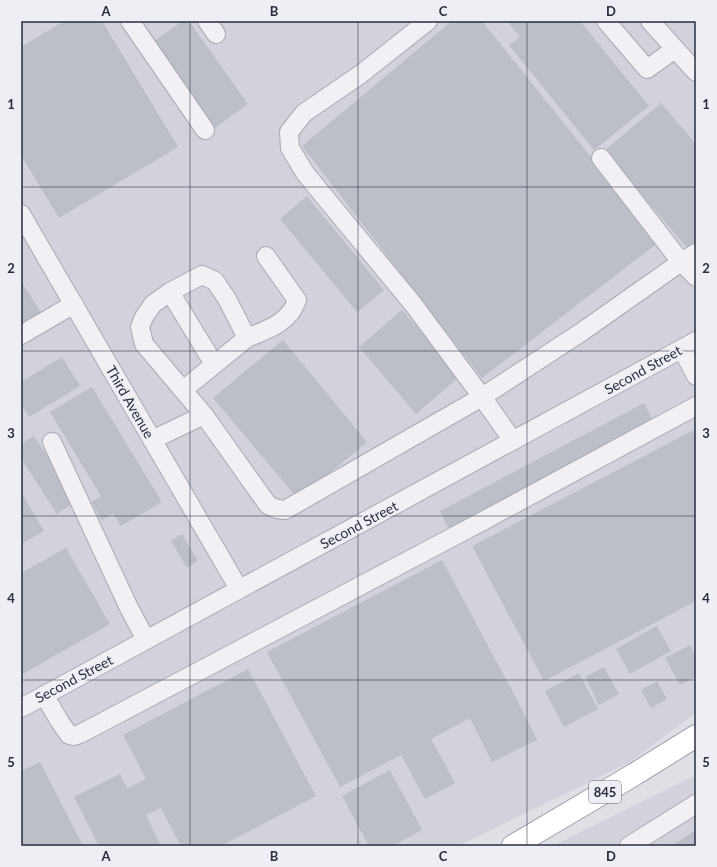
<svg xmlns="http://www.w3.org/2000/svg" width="717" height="867" viewBox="0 0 717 867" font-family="Lato,sans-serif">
	<rect width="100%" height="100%" fill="#dee0e6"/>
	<!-- built -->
	<path fill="#d1d2db" d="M21,21H696V713L630,762L458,846H21Z
		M696,775V846H553Z"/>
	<!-- building -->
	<path fill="#bcbec8" d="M64,21H102L178,147L59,218L21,155V47Z
		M183,21H189L248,104L212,130L151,43Z
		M452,21H482L659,242L482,378L302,146Z
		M507,21H580L649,106L594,150L509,45L520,37Z
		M661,103L696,144V244L689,250L604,151Z
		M307,196L384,290L357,312L280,219Z
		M21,281L43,316L21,330Z
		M402,310L460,376L416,414L359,347Z
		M283,340L367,442L298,499L213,398Z
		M62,357L80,386L29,417L21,404V382Z
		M92,387L162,502L121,526L113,513L102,520L91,502L101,496L50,412Z
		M644,403L655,425L451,533L440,511Z
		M696,429V601L544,681L472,546Z
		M34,436L76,501L57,514L21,458V444Z
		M21,492L44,531L21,544Z
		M182,534L198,561L187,568L171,541Z
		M66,548L110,624L21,675V573Z
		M442,560L515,696L537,740L492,762L470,718L431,739L455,783L425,799L401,755L340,787L267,652Z
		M657,626L671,651L630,674L616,649Z
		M690,645L696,657V677L680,685L665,658Z
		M604,667L619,694L599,705L585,677Z
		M248,669L316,796L221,846H181L161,808L146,815L161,846H99L74,797L120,774L127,788L146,779L123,735Z
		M579,673L598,709L564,727L545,691Z
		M657,681L667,699L651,708L641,690Z
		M40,762L83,846H21V771Z
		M390,770L422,830L392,846H369L342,796Z
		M696,830V846H671Z"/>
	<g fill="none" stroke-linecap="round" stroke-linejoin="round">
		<!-- minor casing -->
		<g stroke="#a8aab3" stroke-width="20">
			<path id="minor" d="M130,21L205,130
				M207,21L216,34
				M428,21L361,74L304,113L289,132L290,148L305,173L341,217L413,304L482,397L513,441
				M606,21L647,69L675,49
				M650,21L696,72
				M601,158L681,262L696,277
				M21,214L239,589
				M170,292L214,364
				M21,335L74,304
				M247,338C266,330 290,323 297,300L266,256
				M682,349L696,376
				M183,390L247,338L227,299L215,281L202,275L170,292L153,304L144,317L140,327L144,344L204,415
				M152,440L204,415L268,505L277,509L285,510L482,397L583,331L681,262L696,253
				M52,442L129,608L146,640
				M44,695L60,722L69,735L74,736L80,734L481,522L696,406
				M21,708L696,341
				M629,846L696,804"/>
		</g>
		<!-- major casing -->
		<g stroke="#9fa2b1" stroke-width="24">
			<path id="major" d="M513,846L635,774L696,736"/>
		</g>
		<!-- minor -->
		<use href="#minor" stroke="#f1f1f5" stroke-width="18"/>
		<!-- major -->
		<use href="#major" stroke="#fff" stroke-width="22"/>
	</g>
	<!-- grid -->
	<path fill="none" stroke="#292c3c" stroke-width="1" stroke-opacity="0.55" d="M190,21V846M358,21V846M527,21V846M21,187H696M21,351H696M21,516H696M21,680H696"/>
	<g text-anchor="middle" stroke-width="4" stroke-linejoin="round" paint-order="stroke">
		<!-- shield labels -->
		<rect fill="#edeff4" stroke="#646673" stroke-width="1" x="589" y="781" width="32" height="22" rx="3"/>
		<g font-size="13" font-weight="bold" fill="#292c3c">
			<text x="605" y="797">845</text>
		</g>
		<!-- street labels -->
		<g font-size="14" fill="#292c3c" stroke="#edeff4">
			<text transform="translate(643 370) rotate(-29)" y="5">Second Street</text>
			<text transform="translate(130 402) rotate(60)" y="5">Third Avenue</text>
			<text transform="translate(359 525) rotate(-28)" y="5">Second Street</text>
			<text transform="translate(74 679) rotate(-28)" y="5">Second Street</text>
		</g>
	</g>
	<!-- border -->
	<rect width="717" height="867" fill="none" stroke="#edeff4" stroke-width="44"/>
	<rect x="22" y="22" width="673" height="823" fill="none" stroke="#292c3c" stroke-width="1.5"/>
	<g font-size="13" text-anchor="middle" font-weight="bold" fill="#292c3c">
		<text x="106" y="16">A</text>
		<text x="274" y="16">B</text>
		<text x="443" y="16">C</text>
		<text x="611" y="16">D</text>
		<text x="11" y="109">1</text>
		<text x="706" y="109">1</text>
		<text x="11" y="273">2</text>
		<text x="706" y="273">2</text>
		<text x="11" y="438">3</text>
		<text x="706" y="438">3</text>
		<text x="11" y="603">4</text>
		<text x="706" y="603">4</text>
		<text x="11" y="767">5</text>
		<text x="706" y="767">5</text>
		<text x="106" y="861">A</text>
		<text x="274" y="861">B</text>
		<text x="443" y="861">C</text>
		<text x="611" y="861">D</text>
	</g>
</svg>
